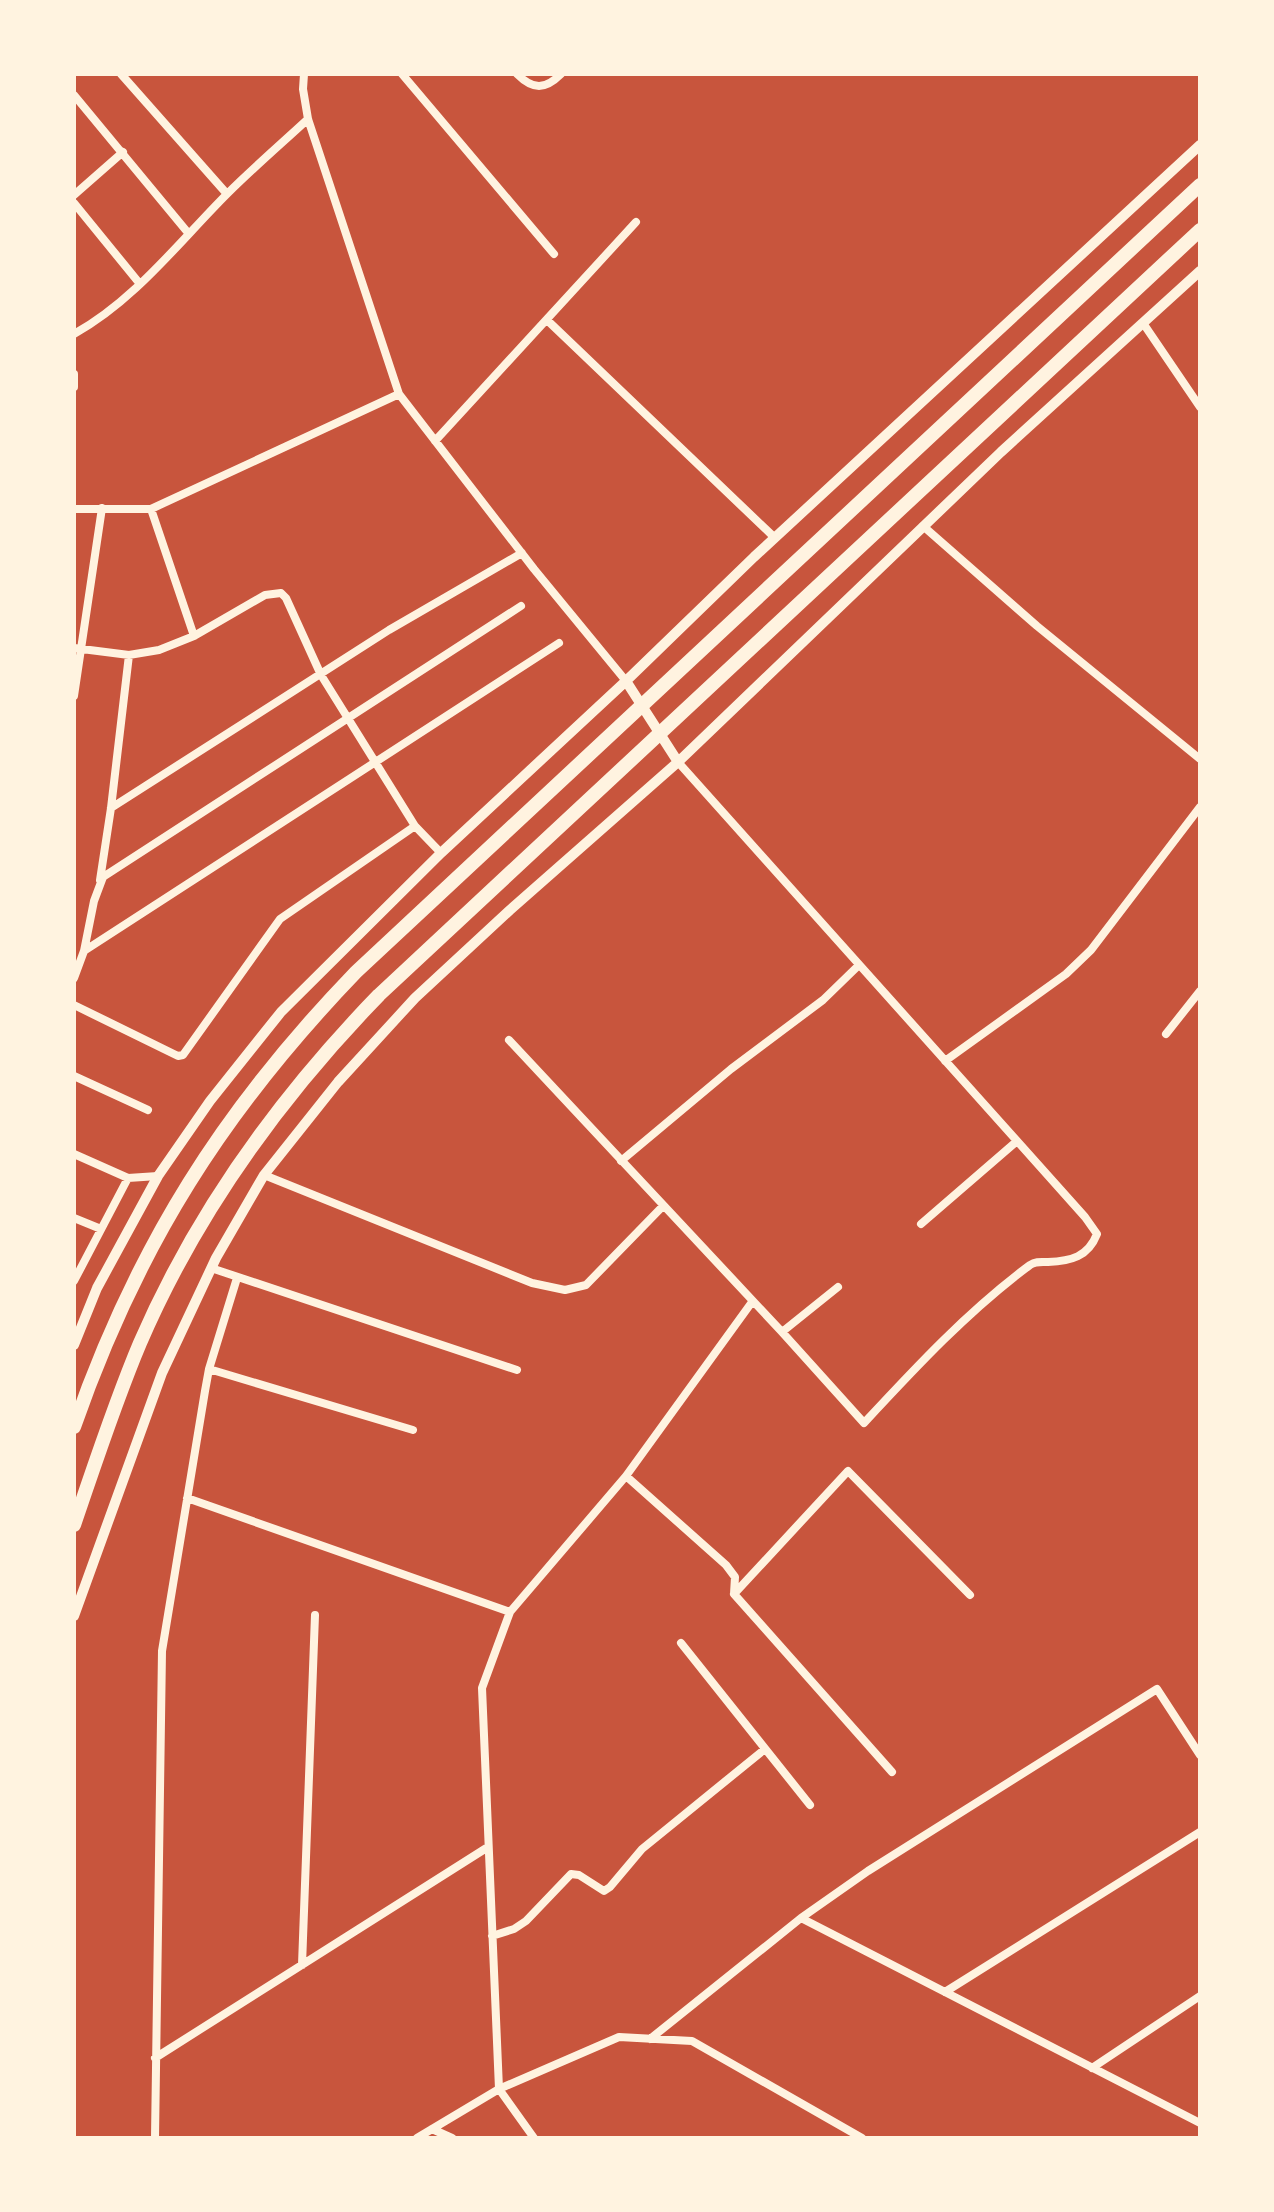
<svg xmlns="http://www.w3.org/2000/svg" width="1274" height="2212" viewBox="0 0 1274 2212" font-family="Quicksand,sans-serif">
	<rect width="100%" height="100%" fill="#c8553d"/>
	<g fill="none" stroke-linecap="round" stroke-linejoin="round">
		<!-- minor -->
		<path stroke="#fff3e0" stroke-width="8" d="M121,74L227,194
			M304,74L303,89L308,119L399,394L534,569L626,681
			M402,74L554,254
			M517,74C533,90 545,90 561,74
			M74,95L189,234
			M74,195L123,152
			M74,203L140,284
			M547,320L775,538
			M1143,323L1200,407
			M74,334C135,300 179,242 227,194C253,168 281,144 308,119
			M74,374V387
			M435,441L636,222
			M74,509H151L399,394
			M151,509L194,636
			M923,526L1037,626L1200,759
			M74,648L129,655L159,650L194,636L265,595L281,593L286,598L321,675L415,826L441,853
			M74,696L102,508
			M111,808L389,630L522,553
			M100,880L111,808L129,655
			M84,951L559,643
			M74,978L84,951L94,901L103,877L521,606
			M74,1005L178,1056L183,1055L280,919L415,826
			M1166,1034L1200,991
			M509,1040L782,1332L864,1423C916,1367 968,1311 1030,1265C1036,1261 1041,1262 1048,1262C1071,1261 1088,1257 1097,1234L1085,1217L678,762
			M945,1061L1066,974L1091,950L1200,807
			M74,1076L148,1110
			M74,1154L128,1178L158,1176
			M621,1161L731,1069L823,1000L859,965
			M264,1175L532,1283L565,1290L586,1285L663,1206
			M74,1218L101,1229
			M921,1224L1017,1141
			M211,1268L517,1370
			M74,1281L128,1178
			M782,1332L838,1287
			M209,1369L413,1430
			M626,1476L752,1302
			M187,1498L510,1612
			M734,1594L848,1471L970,1595
			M681,1643L810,1805
			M801,1918L868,1871L1157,1689L1200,1755
			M492,1936L514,1929L526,1921L571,1874L579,1875L604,1891L610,1887L642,1849L765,1749
			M302,1965L315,1615
			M945,1992L1200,1832
			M650,2039L801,1918L1200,2123
			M155,2058L488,1847
			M1092,2068L1200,1996
			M432,2129L452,2138
			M155,2138L162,1651L205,1391L209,1369L237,1278
			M417,2138L499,2089L619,2037L692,2041L862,2138
			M534,2138L499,2089L482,1688L510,1612L626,1476L726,1565L735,1577L734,1594L892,1772"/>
		<!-- tertiary -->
		<path stroke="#fff3e0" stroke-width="10" d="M626,681L678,762
			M74,1345L97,1288L158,1176L210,1101L281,1012L441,853L626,681L754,557L1200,145
			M74,1616L162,1373L216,1258L264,1175L338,1082L415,998L510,910L678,762L1001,452L1200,271"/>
		<!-- motorway -->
		<path stroke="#fff3e0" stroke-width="14" d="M74,1427C137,1246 223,1110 356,972L1200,185
			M74,1525C95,1464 115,1402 140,1343C197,1211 280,1097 379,995L1200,230"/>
	</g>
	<!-- border -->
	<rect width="1274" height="2212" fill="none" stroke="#fff3e0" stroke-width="152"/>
</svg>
